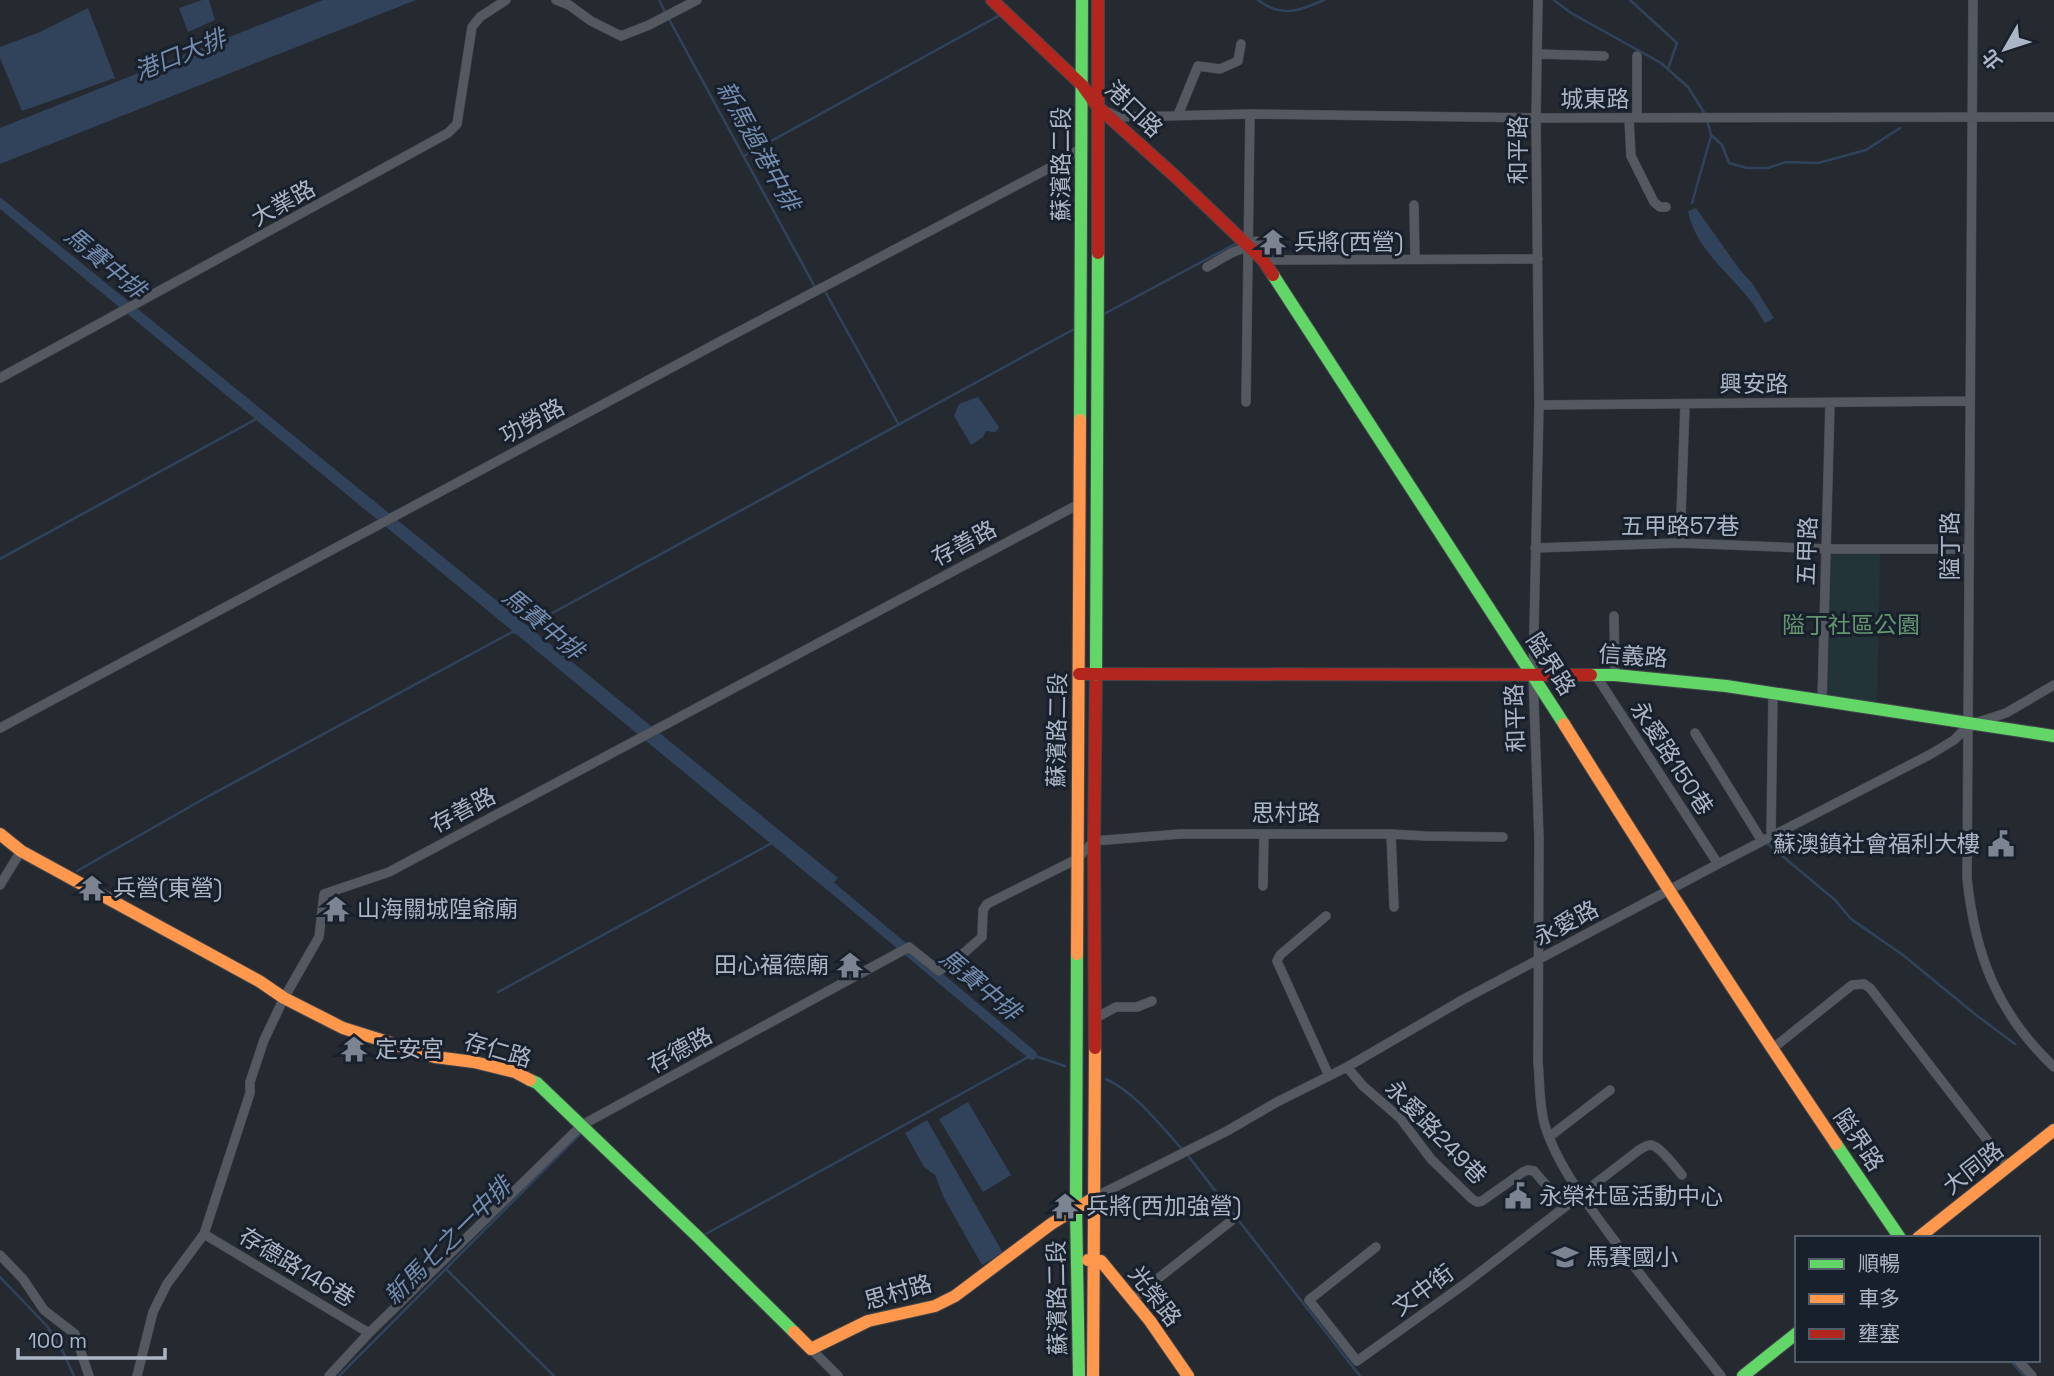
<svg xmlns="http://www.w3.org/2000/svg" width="2054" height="1376" viewBox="0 0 2054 1376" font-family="'Space Grotesk','Noto Sans TC',sans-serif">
	<rect width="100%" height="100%" fill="#252a31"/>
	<!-- green -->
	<path fill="#223437" d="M1826,549H1880L1877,710L1822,701Z"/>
	<!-- water -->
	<path fill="#31425b" d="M202,0H209L215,20L188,32L179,8Z
		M323,0H416L0,164V128Z
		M88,8L115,78L22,111L0,58V47L40,32Z
		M0,197L838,878L827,890L0,209Z
		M1696,208L1740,270L1752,283L1774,318L1765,323C1760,316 1756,307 1750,300C1728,272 1695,248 1688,211Z
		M978,397L999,427L996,432L986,431L983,437L971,445L954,416L959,404Z
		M968,1102L1011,1175L983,1192L939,1119Z
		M927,1120L1003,1253L982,1265L944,1198L935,1175L924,1167L905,1133Z"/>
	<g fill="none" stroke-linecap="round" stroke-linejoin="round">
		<!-- stream -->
		<path stroke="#31425b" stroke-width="2.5" d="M659,0L666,14
			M1258,0C1281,18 1299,11 1324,0
			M1554,0L1571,13L1661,63L1688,87L1705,114
			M1630,0L1677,43L1668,69
			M670,21L816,289
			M1707,120L1711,135L1722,145L1729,163L1747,168H1768L1786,162L1818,163L1866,150L1900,128
			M744,156L1000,15
			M1692,203L1711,136
			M826,293L899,425
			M1104,314L1237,243
			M0,559L258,418
			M525,628L1076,328
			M1768,844L1835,900L1851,919L1903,955L1976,1015L2015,1044
			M77,871L207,797L512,632L517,633
			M498,992L772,843
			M1106,1079C1137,1094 1159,1124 1182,1149
			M1189,1157L1360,1376
			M702,1236L1032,1055L1065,1066
			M447,1270L554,1376
			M0,1277L47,1326L63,1352L74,1376
			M2010,1360L2024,1376
			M339,1376L582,1132"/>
		<!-- canal -->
		<path stroke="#31425b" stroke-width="10" d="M822,879L1032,1055"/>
		<!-- street casing -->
		<g stroke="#42464c" stroke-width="10">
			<path id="street" d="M556,0L569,5L591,21L621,36L649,25L697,0
				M1538,0L1536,118L1539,405L1533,674L1539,838L1538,1062C1540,1083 1539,1106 1545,1126C1557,1164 1582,1196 1605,1228C1642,1278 1682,1327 1721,1376
				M1973,0L1967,878C1975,955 1997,1013 2054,1067
				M1538,54L1604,56
				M1637,56V118
				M1108,112L1118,117L1250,114L1536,118L2054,117
				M1178,115L1198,66L1220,69L1238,61L1241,44
				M1629,118L1631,156L1654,202L1660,207H1666
				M1414,205L1415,259
				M1249,241L1270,242
				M1263,260L1538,259
				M1207,267L1231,253L1249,246
				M0,378L448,133L457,124L472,27L480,17L506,0
				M1246,402L1250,114
				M1539,405L1970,401
				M1680,543L1685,404
				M1535,548L1680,543L1826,549H1969
				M1614,616L1615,675
				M1595,674L1718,864
				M1822,701L1830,403
				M0,728L723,340L1055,165L1083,147
				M1695,733L1762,841
				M1391,834L1394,907
				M1771,837L1773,694
				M0,885L21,851
				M1263,886L1264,834
				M1326,916L1280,955L1277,961L1329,1076
				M1094,1019L1116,1007H1137L1152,1001
				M1772,1049L1852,985L1864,984L1870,988L2008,1167
				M1347,1067L1363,1086L1400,1118L1431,1159L1472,1199L1477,1202L1482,1201L1523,1172L1528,1170L1534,1171L1564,1206
				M1549,1137L1610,1090
				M1095,1197L1227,1131L1277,1102L1347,1067L1464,999L1718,864L1931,754L1954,740L1969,725L2006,713L2054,685
				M204,1234L369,1333
				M1376,1247L1309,1300L1357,1361L1466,1283L1639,1150C1643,1148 1646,1145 1651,1145C1660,1146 1676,1168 1682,1175
				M0,1255L23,1279L44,1310L75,1334L89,1376
				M1132,1299L1231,1221
				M811,1349L838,1376
				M2018,1360L2032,1376
				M137,1376L153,1312L167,1284L204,1234L250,1093V1082L264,1040L284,998L319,937L324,894L389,872L1079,504
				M329,1376L369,1333L582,1125L909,947L939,971L965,952L982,937L983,910L987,904L1077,859L1094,841L1180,834H1391L1425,836L1503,837"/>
		</g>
		<!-- fast casing -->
		<g stroke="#42464c" stroke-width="14">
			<path id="fast" d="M1273,275L1564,724
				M1080,420L1082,0
				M1096,675L1098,253
				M1591,675H1615L1726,686L2054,736
				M1077,954L1076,1208L1079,1376
				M530,1080L537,1083L699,1238L794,1332
				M1836,1144L1900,1238
				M1743,1376L1797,1333"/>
		</g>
		<!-- slow casing -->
		<g stroke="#42464c" stroke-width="14">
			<path id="slow" d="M1564,724C1652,865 1743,1006 1836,1144
				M0,834L21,851L259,981L284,998L343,1028L435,1057L474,1062L515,1072L530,1080
				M1077,954L1080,420
				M1918,1238L2054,1130
				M1088,1260L1101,1261L1150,1321L1188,1376
				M794,1332L811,1349L868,1321L935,1306L955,1296L1051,1224L1095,1197
				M1093,1376L1095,1048"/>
		</g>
		<!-- jam casing -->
		<g stroke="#42464c" stroke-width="14">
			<path id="jam" d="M992,0L1082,85L1097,106L1177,178L1263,260L1273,275
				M1098,253V0
				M1079,674L1591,675
				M1095,1048L1094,841L1096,675"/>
		</g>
		<!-- street -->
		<use href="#street" stroke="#545860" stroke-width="9"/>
		<!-- fast -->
		<use href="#fast" stroke="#63d668" stroke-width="12"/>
		<!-- slow -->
		<use href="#slow" stroke="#ff974d" stroke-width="12"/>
		<!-- jam -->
		<use href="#jam" stroke="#b3261e" stroke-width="12"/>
	</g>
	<!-- icons -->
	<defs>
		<g id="temple-bare" transform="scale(2.1)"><path d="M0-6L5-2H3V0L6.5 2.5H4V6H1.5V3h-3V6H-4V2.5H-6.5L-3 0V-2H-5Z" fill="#7d8491" stroke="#18202c" stroke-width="2.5" paint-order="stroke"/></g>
		<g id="civic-bare" transform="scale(2.1)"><path d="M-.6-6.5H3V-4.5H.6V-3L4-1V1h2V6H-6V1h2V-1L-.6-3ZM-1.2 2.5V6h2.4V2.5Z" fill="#7d8491" stroke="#18202c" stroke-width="2.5" paint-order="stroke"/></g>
		<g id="school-bare" transform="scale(2.1)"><path d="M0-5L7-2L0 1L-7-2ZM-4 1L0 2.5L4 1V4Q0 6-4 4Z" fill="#7d8491" stroke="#18202c" stroke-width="2.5" paint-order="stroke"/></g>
	</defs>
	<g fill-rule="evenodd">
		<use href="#temple-bare" x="1273" y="242"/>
		<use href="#civic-bare" x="2001" y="844"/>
		<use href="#temple-bare" x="92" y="888"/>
		<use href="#temple-bare" x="336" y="909"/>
		<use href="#temple-bare" x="850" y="965"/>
		<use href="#temple-bare" x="354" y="1049"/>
		<use href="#civic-bare" x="1518" y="1196"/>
		<use href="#temple-bare" x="1065" y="1206"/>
		<use href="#school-bare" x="1565" y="1257"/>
	</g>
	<g text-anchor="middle" stroke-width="6" stroke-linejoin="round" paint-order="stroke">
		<!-- street labels -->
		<g font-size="23" fill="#acb5c5" stroke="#18202c">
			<text x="1595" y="107">城東路</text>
			<text transform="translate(1134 109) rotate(44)" y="8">港口路</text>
			<text transform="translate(1518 150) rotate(-90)" y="8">和平路</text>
			<text transform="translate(1061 164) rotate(-90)" y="8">蘇濱路二段</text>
			<text transform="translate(283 203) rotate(-29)" y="8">大業路</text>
			<text x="1754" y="392">興安路</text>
			<text transform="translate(532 421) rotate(-28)" y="8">功勞路</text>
			<text x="1680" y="534">五甲路57巷</text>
			<text transform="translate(964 543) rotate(-28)" y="8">存善路</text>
			<text transform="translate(1950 546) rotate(-90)" y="8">隘丁路</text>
			<text transform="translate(1807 551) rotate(-88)" y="8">五甲路</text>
			<text transform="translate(1633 656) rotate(4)" y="8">信義路</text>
			<text transform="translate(1551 664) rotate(57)" y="8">隘界路</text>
			<text transform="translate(1515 718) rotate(-92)" y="8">和平路</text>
			<text transform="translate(1057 730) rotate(-89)" y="8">蘇濱路二段</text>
			<text transform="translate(1672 758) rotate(57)" y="8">永愛路150巷</text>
			<text transform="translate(463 810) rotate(-28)" y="8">存善路</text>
			<text x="1286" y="821">思村路</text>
			<text transform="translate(1566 923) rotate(-28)" y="8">永愛路</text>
			<text transform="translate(498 1050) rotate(16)" y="8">存仁路</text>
			<text transform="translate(680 1050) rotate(-29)" y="8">存德路</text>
			<text transform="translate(1436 1132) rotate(46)" y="8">永愛路249巷</text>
			<text transform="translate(1859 1140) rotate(56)" y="8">隘界路</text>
			<text transform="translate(1973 1168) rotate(-38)" y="8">大同路</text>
			<text transform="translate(297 1267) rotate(31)" y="8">存德路146巷</text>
			<text transform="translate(1423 1290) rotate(-36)" y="8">文中街</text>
			<text transform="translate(898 1292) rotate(-16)" y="8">思村路</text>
			<text transform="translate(1155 1296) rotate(52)" y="8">光榮路</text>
			<text transform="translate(1057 1298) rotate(-91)" y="8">蘇濱路二段</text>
		</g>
		<!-- poi labels -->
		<g font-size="23" fill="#acb5c5" stroke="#18202c" text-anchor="start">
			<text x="1294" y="250">兵將(西營)</text>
			<text x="1980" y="852" text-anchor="end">蘇澳鎮社會福利大樓</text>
			<text x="113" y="896">兵營(東營)</text>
			<text x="357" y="917">山海關城隍爺廟</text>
			<text x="829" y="973" text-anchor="end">田心福德廟</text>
			<text x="375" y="1057">定安宮</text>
			<text x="1539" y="1204">永榮社區活動中心</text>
			<text x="1086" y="1214">兵將(西加強營)</text>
			<text x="1586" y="1265">馬賽國小</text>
		</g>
		<!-- park labels -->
		<g font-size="23" fill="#649570" stroke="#18202c">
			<text x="1851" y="633">隘丁社區公園</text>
		</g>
		<!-- water labels -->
		<g font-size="24" font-style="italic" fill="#748cae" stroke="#18202c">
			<text transform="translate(180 55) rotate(-22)" y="8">港口大排</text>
			<text transform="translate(758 146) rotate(61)" y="8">新馬過港中排</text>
			<text transform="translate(105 263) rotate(40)" y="8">馬賽中排</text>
			<text transform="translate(543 624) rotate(40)" y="8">馬賽中排</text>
			<text transform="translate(980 985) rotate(40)" y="8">馬賽中排</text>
			<text transform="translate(448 1241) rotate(-45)" y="8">新馬七之一中排</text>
		</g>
	</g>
	<!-- legend -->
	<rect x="1795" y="1236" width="245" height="126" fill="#18202c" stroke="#535c69" stroke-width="2"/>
	<rect x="1809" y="1259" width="35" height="10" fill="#63d668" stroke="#535c69" stroke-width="2"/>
	<text x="1858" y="1271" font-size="21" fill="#acb5c5">順暢</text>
	<rect x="1809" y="1294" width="35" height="10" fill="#ff974d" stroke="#535c69" stroke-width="2"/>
	<text x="1858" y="1306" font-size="21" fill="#acb5c5">車多</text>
	<rect x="1809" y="1329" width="35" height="10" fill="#b3261e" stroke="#535c69" stroke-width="2"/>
	<text x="1858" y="1341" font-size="21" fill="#acb5c5">壅塞</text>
	<!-- north arrow -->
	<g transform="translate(2005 49) rotate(231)" stroke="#18202c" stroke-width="5" paint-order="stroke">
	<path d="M0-5L12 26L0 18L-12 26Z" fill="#acb5c5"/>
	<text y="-10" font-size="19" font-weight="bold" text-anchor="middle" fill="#acb5c5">北</text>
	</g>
	<!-- scale -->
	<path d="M18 1348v10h147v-10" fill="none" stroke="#acb5c5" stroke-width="3.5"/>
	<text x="28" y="1348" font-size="21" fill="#acb5c5" stroke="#18202c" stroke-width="5" paint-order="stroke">100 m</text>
</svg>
